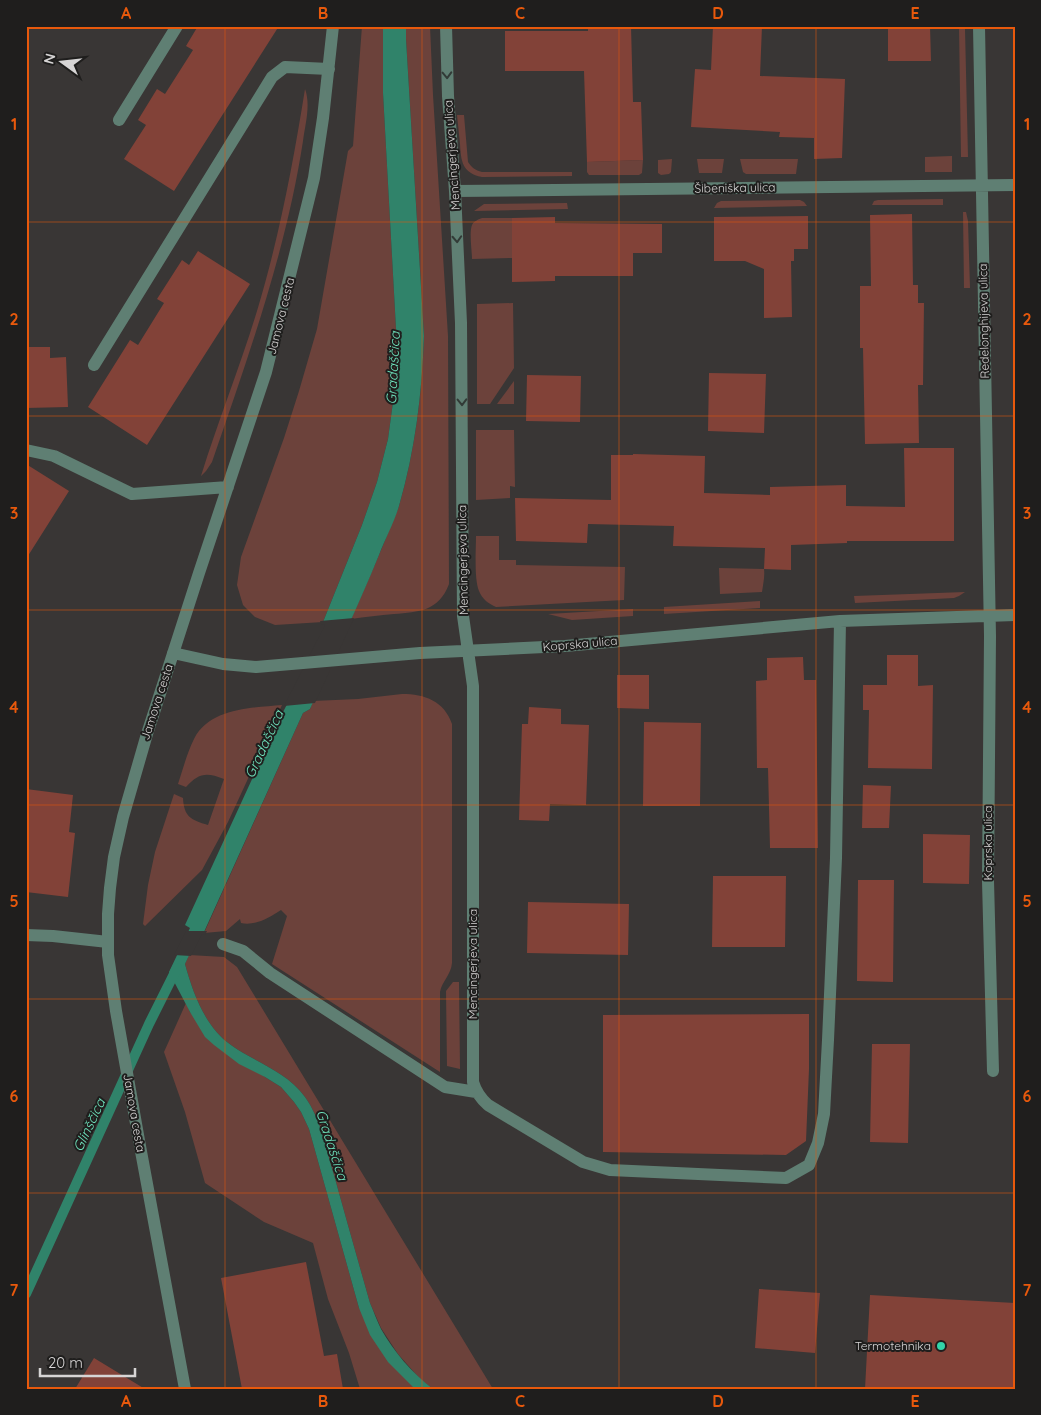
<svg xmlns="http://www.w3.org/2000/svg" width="1041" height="1415" viewBox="0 0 1041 1415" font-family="Quicksand,sans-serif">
	<rect width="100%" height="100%" fill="#393635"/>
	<!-- green -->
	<path fill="#6c423b" d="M362,26H383V93L397,347L393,402L388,439L377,482L362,525L323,622L275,625L255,617L243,605L237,585L241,557L284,438L299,391L317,329L348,151L353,146Z
		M406,26H430L433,95L448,336L449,584C439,611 419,612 394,614C380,615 365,617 351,619C363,592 375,565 386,538C390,527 395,517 399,506C415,451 422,394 424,336L406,39Z
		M959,26H965V29L968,157H961Z
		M305,89C311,105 305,125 303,141C286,252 248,357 212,462L206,471L201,476C218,421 240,367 257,311C279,238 293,164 305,89Z
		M457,115H464L468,162C472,168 475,170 482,172H572V176L482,177C462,173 461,161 460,144C459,134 458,125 457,115Z
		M952,156V172H925V157Z
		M672,159L671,172L669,174L661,175L658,173V160Z
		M697,159H724L722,173H699Z
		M740,159H798L796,174H746L743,172Z
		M643,160L642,173L639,175H589L587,172V162Z
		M943,199V205H872L874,201L878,200Z
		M800,200L804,202L807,206L714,208L717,203L721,201Z
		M567,203L568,209L474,211L484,204Z
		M963,212H966L968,221L970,288H964Z
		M482,218H512V258L472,259C472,251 469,232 472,225C474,221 479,219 482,218Z
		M513,303L514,368L490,404H477V304Z
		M514,381V404H497Z
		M476,430H514L515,487L510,486V498L476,500Z
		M476,536H499V560H516V565L625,567L624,600L496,607C489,604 482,599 479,591C474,579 476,550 476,536Z
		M719,568L764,569C765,577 763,584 762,592L720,594Z
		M965,592L959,596L954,598L855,603L854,596Z
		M760,601V608L664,614V607Z
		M633,609V616L572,620L548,614Z
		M402,694C425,694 444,701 452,724V963C451,975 442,981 440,992V1072L272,964L287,916L281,910C269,918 255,926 241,923L240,919L226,931L204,933L303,713L310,709L313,701L358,699Z
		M282,705L228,822L202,870L145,926L143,924L148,885L155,852L174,794L183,798C184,817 191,820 208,825L224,779C206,772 199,773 186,787L178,784C183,769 187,753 194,739C210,708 251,708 282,705Z
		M189,955L224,957L237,967L493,1389H433L421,1380L398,1354L381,1328L370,1303C358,1261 346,1218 334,1175C326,1149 321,1119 305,1097C286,1071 256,1063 231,1045C205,1027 193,993 185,964Z
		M453,982H459L460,1069L447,1066L446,991Z
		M186,1003L190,1012L265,1077L281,1087L294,1102L301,1112L309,1129L359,1308L416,1389H360L349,1353L328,1299L313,1243L264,1222L205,1183L185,1112L164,1052Z"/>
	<!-- water -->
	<path fill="#30836a" d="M383,26H406V39L424,336C422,394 415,451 399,506C394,523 385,539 379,555C358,607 333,658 310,709L303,713L204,932H200L185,964C193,993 205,1027 231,1045C256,1063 286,1071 305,1097C321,1119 326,1149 334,1175C346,1218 358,1261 370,1303C374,1312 377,1321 381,1329C394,1352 412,1373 433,1389H416L413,1387L388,1362L370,1335L359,1308L309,1129L301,1112L294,1102L281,1087L265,1077L239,1064L214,1045L205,1037L190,1012L169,972L190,928L185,925L282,714L329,623L323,622L362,525L377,482L388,439L393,402L397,347L383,93Z"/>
	<!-- pier -->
	<path fill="#393635" d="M354,618L315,703L284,706L325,625L321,624L320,621Z
		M186,931H207L205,935L202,934L191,956L174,955Z"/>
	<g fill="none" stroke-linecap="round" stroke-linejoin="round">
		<!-- stream -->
		<path stroke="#30836a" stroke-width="10" d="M26,1294L149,1024L177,968"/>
	</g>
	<!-- building -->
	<path fill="#824238" d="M198,26H279L174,191L124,159L146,125L138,120L157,89L165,94L193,50L186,46Z
		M588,26H631L633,102H641L643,160L587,162L584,71H505V31H588Z
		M713,26H762L760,76L845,79L842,158L814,159V138L779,137L780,132L691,127L695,69L711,70Z
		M888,26H930L931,61H888Z
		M912,214L913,285H918V303H924L923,385H918L919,443L865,444L863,348H860V286H871L870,215Z
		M808,216V249H794V261H791L792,317L764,318V269L745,261H714V217Z
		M555,217V223L662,224V253H633V276H555V281L512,282V218Z
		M198,251L250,284L147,445L88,407L130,340L138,345L164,303L157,299L182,260L189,265Z
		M26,347H50V358L66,357L68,407L26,408Z
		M709,373L766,374L764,433L708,431Z
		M527,375L581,376L580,422L526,421Z
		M904,448H954V541H847V543L791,545V570L764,569L765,548L673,546L674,526L588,524L587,543L516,541L515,498L611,500V455H633V454L705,456L704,493L770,495V487L846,485V506L905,507Z
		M26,464L69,491L26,559Z
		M887,655H918V686L933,685L932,769L868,768L869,710H863V685H887Z
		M803,657L804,680H816L818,848H770L768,768H757L756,681L767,680V658Z
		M617,675H649V709L617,708Z
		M529,707L561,709V724L589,725L586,805L550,804L549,821L519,820L522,724H528Z
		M644,722L701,723L700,806H643Z
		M863,785L891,786L889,828H862Z
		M26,789L73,795L69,832L75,833L68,897L26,892Z
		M923,834L970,835L969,884L923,883Z
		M713,876H786L785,947H712Z
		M858,880H894L893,982L857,981Z
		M528,902L629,904L628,955L527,953Z
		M809,1014V1069L806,1141L786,1155L603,1152V1015Z
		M872,1044H910L908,1143L870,1142Z
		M306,1262L324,1356L337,1354L343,1389H242L221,1278Z
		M759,1289L820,1293L815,1353L755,1348Z
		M870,1295L1015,1303V1389H865Z
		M94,1358L145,1389H75Z"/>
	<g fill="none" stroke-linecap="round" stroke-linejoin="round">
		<!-- minor -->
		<path stroke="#5f7f73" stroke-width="12" d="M446,26L448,96L455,191L461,323L463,616L473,686V1082C476,1092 480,1098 488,1105L583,1162L610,1170L786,1178L809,1165L818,1143L824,1114L828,1040L836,858L840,621
			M979,26L990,636L988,881L993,1071
			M119,120L177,26
			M455,191L1015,185
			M94,365L272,77L285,67L329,69
			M26,450L54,456L132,494L228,487
			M173,653L223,664L256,667L420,653L565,646L840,621L1015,615
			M26,935L53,936L108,942
			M223,944L243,951L270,973L445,1087L476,1092
			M185,1389L140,1146L116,1011L108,955V914L110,888L114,857L123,817L147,734L199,573L266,372L314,178L323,118L333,26"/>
	</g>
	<!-- one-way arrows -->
	<defs><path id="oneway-chevron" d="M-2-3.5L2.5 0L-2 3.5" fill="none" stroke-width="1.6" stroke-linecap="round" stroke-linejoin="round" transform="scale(1.25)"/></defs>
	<g stroke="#323b37">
		<use href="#oneway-chevron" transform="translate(447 75) rotate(88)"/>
		<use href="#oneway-chevron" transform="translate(457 239) rotate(87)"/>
		<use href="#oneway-chevron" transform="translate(462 402) rotate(89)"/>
	</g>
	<!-- grid -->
	<path fill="none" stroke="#e8590c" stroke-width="1" stroke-opacity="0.55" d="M225,26V1389M422,26V1389M619,26V1389M816,26V1389M26,222H1015M26,416H1015M26,610H1015M26,805H1015M26,999H1015M26,1193H1015"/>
	<!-- markers -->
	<circle fill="#32d4a9" stroke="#1f1e1d" stroke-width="2" cx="941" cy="1346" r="5"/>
	<g text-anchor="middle" stroke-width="4" stroke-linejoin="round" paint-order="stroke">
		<!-- street labels -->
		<g font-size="12" fill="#d7d5d5" stroke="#1f1e1d">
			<text transform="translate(452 155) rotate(-94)" y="4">Mencingerjeva ulica</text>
			<text transform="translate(735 188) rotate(-1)" y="4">Šibeniška ulica</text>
			<text transform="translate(281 316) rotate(-76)" y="4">Jamova cesta</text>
			<text transform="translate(984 321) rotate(-91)" y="4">Redelonghijeva ulica</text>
			<text transform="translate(463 560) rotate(-91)" y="4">Mencingerjeva ulica</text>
			<text transform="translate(580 644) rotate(-5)" y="4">Koprska ulica</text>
			<text transform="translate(157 702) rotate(-72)" y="4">Jamova cesta</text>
			<text transform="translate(988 843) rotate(-90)" y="4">Koprska ulica</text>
			<text transform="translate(473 964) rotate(-90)" y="4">Mencingerjeva ulica</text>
			<text transform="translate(134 1113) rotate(80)" y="4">Jamova cesta</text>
		</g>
		<!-- poi labels -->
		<g font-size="12" fill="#d7d5d5" stroke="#1f1e1d" text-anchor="end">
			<text x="931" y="1350">Termotehnika</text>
		</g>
		<!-- water labels -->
		<g font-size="14" font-style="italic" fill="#6fe3bd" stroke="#1f1e1d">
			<text transform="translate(393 368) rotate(-87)" y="5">Gradaščica</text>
			<text transform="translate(264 744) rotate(-65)" y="5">Gradaščica</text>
			<text transform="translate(89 1125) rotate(-65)" y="5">Glinščica</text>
			<text transform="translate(332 1145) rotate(72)" y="5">Gradaščica</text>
		</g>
	</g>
	<!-- border -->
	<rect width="1041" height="1415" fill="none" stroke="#1f1e1d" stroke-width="55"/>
	<!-- north arrow -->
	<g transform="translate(62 62) rotate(285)" stroke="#1f1e1d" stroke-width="4" paint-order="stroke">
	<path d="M0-4L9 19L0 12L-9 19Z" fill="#d7d5d5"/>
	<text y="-8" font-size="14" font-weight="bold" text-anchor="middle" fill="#d7d5d5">N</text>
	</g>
	<!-- scale -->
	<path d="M40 1368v8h95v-8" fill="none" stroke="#d7d5d5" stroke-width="2.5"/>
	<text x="48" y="1368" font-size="15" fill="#d7d5d5" stroke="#1f1e1d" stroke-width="4" paint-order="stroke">20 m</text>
	<rect x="28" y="28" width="986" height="1360" fill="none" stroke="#e8590c" stroke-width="2"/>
	<g font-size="16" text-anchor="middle" font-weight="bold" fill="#e8590c">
		<text x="126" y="19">A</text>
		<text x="323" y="19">B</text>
		<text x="520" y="19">C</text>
		<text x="718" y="19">D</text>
		<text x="915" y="19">E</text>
		<text x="14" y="130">1</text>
		<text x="1027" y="130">1</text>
		<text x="14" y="325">2</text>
		<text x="1027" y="325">2</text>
		<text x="14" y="519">3</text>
		<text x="1027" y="519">3</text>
		<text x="14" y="713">4</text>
		<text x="1027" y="713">4</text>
		<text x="14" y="907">5</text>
		<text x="1027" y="907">5</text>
		<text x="14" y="1102">6</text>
		<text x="1027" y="1102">6</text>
		<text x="14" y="1296">7</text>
		<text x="1027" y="1296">7</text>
		<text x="126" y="1407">A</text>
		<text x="323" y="1407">B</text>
		<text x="520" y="1407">C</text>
		<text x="718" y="1407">D</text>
		<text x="915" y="1407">E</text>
	</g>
</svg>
